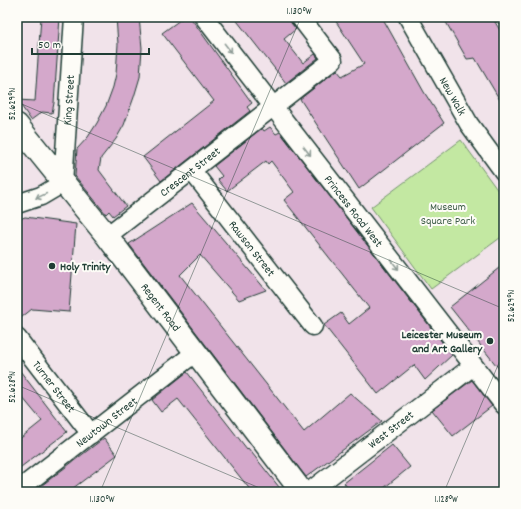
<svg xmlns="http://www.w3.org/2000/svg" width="521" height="509" viewBox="0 0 521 509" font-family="Dekko,sans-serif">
	<rect width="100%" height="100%" fill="#f1e3ea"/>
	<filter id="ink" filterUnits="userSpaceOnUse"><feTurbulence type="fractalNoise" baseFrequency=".025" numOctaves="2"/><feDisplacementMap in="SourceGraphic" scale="8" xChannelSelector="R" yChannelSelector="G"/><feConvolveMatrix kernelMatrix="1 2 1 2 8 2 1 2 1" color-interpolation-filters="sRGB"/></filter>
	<g filter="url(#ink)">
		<!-- green -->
		<path fill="#c3e8a2" stroke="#71926b" d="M461,140L504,199V235L431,289L371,207Z"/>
		<!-- building -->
		<path fill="#d4a8cb" stroke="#1f3d34" d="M41,17H60L54,103L52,113L42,112L31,120L17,100L35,101Z
			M116,17H139L142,48L140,77L134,97L124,125L116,139L101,158L99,170L126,206L113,216L109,211L106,214L75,176L77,149L88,137L97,123L106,106L113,87L116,74L118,44Z
			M184,17H190L252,103L247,107L250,111L161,181L143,157L214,101L162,33Z
			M234,17H290L291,23L296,29L284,39L303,63L315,54L318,58L286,83Z
			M333,17H382L424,92L444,123L359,189L300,99L337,70L342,76L364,64Z
			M443,17H492L504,37V107L475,58L467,59Z
			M270,127L276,134L280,132L452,355L425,380L414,365L378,394L324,325L341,313L349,324L369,308L284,200L294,192L271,161L268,164L266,161L227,191L218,180L222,176L214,166L262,128L264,131Z
			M192,203L266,290L239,300L200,255L180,275L304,432L350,393L382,421L306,477L129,244Z
			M25,217L76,224L69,312L32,309L17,321V220Z
			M504,264V375L450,307Z
			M17,367L67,432L17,470V441L42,421L17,391Z
			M187,372L247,449L248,448L283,492H252L178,399L161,412L152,400Z
			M472,380L492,406L453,436L432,410Z
			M104,438L117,455L68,492H33Z
			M392,445L410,467L379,492H351L344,483Z"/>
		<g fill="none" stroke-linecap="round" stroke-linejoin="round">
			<!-- street casing -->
			<g stroke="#1f3d34" stroke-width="21">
				<g id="street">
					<path id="s1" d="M204,17L504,405"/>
					<path id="s2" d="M408,17L469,124L504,172"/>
					<path id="s3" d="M192,171L313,326"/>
					<path id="s4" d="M17,204L41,196L63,183L74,17"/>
					<path id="s5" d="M107,236L333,60L300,17"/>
					<path id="s6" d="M17,338L91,434"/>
					<path id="s7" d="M17,491L196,352"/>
					<path id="s8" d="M309,492L473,366"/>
				</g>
			</g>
			<!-- secondary casing -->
			<g stroke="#1f3d34" stroke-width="25">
				<g id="secondary">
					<path id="s9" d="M17,125L107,236L302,492"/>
				</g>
			</g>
			<!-- street -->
			<use href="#street" stroke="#fdfcf7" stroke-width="18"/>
			<!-- secondary -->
			<use href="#secondary" stroke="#fdfcf7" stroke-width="22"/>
		</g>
		<!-- one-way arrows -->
		<defs><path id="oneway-shaft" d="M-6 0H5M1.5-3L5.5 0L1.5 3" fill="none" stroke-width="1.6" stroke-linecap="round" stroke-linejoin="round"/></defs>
		<g stroke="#8e9c96">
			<use href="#oneway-shaft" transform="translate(228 48) rotate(52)"/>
			<use href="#oneway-shaft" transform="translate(307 151) rotate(52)"/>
			<use href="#oneway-shaft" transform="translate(41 196) rotate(155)"/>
			<use href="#oneway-shaft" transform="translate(395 265) rotate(52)"/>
		</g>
	</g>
	<!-- ticks -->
	<path fill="none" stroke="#1f3d34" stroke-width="1" stroke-opacity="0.45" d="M484,17L504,26M17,102L504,309M17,385L269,492M100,492L301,17M444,492L504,351"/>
	<!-- markers -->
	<g fill="#1f3d34" stroke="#fdfcf7" stroke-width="1.5">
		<circle cx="52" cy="266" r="4"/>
		<circle cx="490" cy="341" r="4"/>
	</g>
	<g text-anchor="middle" stroke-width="4" stroke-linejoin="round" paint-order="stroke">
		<!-- street labels -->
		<g font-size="12" fill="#1f3d34" stroke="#fdfcf7">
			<text dy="4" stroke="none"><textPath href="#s2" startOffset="91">New Walk</textPath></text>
			<text dy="4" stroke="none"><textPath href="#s4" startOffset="134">King Street</textPath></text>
			<text dy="4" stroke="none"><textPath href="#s5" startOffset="105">Crescent Street</textPath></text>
			<text dy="4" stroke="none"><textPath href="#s1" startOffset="245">Princess Road West</textPath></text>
			<text dy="4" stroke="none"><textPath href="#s3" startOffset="98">Rawson Street</textPath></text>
			<text dy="4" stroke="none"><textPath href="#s9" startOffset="232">Regent Road</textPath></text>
			<text dy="4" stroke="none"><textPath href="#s6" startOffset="61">Turner Street</textPath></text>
			<text dy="4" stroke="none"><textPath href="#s7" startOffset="113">Newtown Street</textPath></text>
			<text dy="4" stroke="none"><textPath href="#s8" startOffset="103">West Street</textPath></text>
		</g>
		<!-- park labels -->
		<g font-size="12" fill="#405f4a" stroke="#fdfcf7">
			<text x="448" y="210">Museum<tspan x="448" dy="14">Square Park</tspan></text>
		</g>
		<!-- poi labels -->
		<g font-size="12" font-weight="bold" fill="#1f3d34" stroke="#fdfcf7" text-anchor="start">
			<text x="60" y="270">Holy Trinity</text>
			<text x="482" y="338" text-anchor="end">Leicester Museum<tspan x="482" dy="14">and Art Gallery</tspan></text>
		</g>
	</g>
	<!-- margin -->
	<rect width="521" height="509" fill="none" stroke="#fdfcf7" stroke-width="44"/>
	<!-- scale -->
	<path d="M32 48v6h117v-6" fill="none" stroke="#1f3d34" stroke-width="2"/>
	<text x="38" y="48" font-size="12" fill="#1f3d34" stroke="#fdfcf7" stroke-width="3" paint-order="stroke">50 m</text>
	<rect x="22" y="22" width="477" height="465" fill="none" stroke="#1f3d34" stroke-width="1.5"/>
	<g font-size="10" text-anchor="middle" fill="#1f3d34">
		<text x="299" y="14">1.130°W</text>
		<text transform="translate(11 104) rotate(-90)" y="4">52.629°N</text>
		<text transform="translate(510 306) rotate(-90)" y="4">52.629°N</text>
		<text transform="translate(11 387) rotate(-90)" y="4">52.628°N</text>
		<text x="102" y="502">1.130°W</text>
		<text x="446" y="502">1.128°W</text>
	</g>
</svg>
